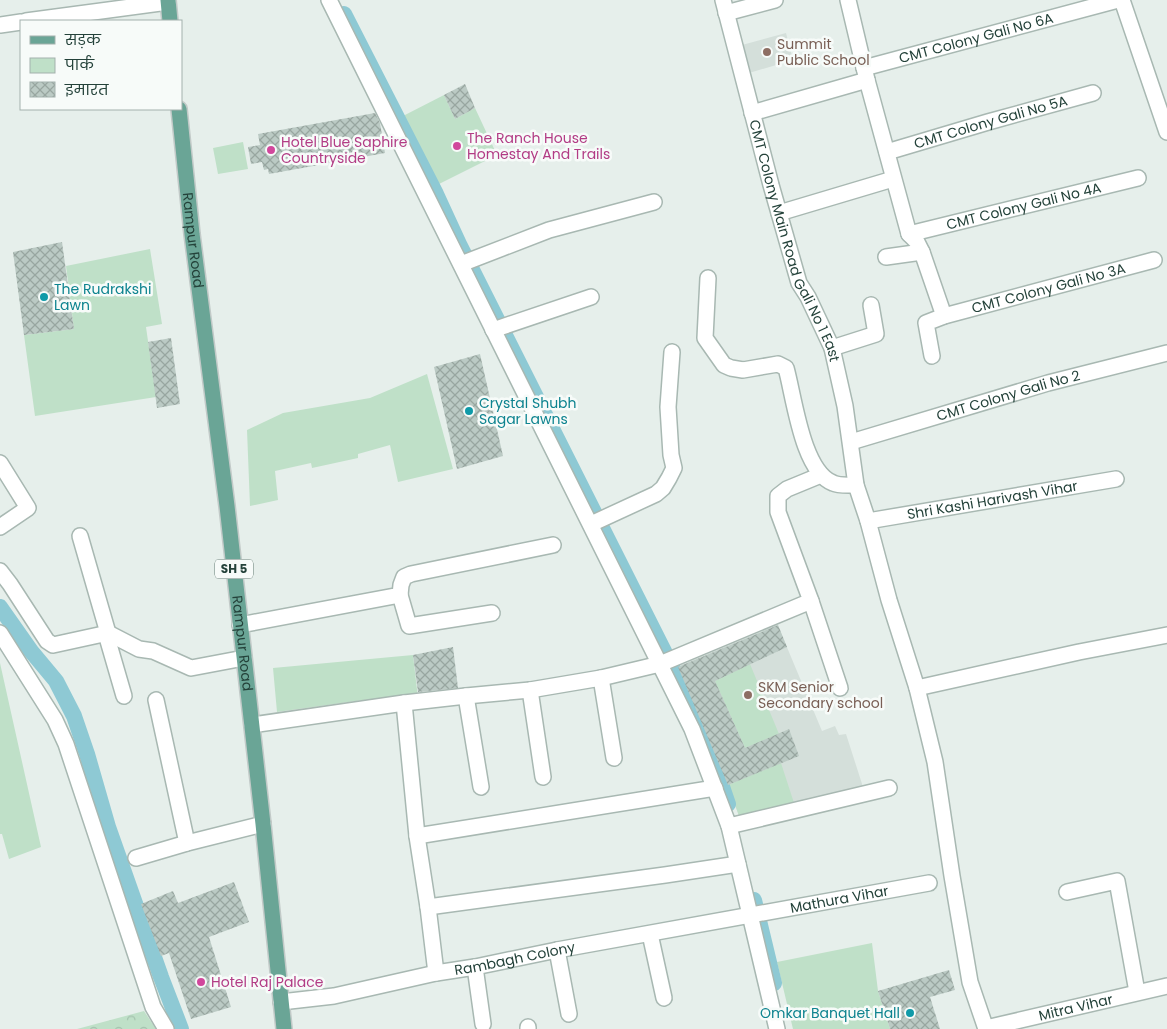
<svg xmlns="http://www.w3.org/2000/svg" width="1167" height="1029" viewBox="0 0 1167 1029" font-family="Poppins,'Noto Sans Devanagari',sans-serif">
	<defs>
		<pattern id="forest-crowns" width="20" height="18" patternUnits="userSpaceOnUse" patternTransform="scale(1.25)"><rect width="20" height="18" fill="#bfe0c8"/><path d="M2 6a3 3 0 1 1 6 0M12 15a3 3 0 1 1 6 0" fill="none" stroke="#a4c1ad"/></pattern>
		<pattern id="building-cross-hatch" width="8" height="8" patternUnits="userSpaceOnUse" patternTransform="scale(1.25)"><rect width="8" height="8" fill="#bbcac4"/><path d="M0 0l8 8M0 8l8-8" fill="none" stroke="#98a6a0"/></pattern>
	</defs>
	<rect width="100%" height="100%" fill="#e6efeb"/>
	<!-- built -->
	<path fill="#d4dfda" d="M786,33L793,60L749,73L742,45Z
		M776,621L822,731L835,726L839,735L846,734L863,787L739,816L728,785L676,663Z"/>
	<!-- green -->
	<path fill="#bfe0c8" d="M444,95L455,119L475,108L497,155L439,184L403,116Z
		M243,142L248,169L218,174L213,148Z
		M150,249L162,324L146,327L156,397L35,416L24,335L74,329L66,266Z
		M427,374L453,469L398,482L390,445L358,454V458L312,468L311,463L275,471L278,500L250,506L247,430L283,413L370,398Z
		M413,655L418,698L363,700L277,712L273,668Z
		M0,663L41,847L9,859L2,834H0Z
		M750,664L779,734L745,748L715,681Z
		M781,763L794,803L739,816L728,785Z
		M872,943L878,991L890,1029H793L777,962Z"/>
	<!-- forest -->
	<path fill="url(#forest-crowns)" d="M144,1011L156,1029H77Z"/>
	<g fill="none" stroke-linecap="round" stroke-linejoin="round">
		<!-- canal -->
		<path stroke="#8ec9d4" stroke-width="16" d="M344,14L436,194L459,244L675,673L716,769L728,804
			M0,607L31,651L56,681L74,716L87,754L108,827L161,977L181,1029
			M754,900L774,983"/>
	</g>
	<!-- building -->
	<path fill="url(#building-cross-hatch)" d="M465,84L475,108L455,119L444,95Z
		M375,113L380,123L385,153L269,174L268,169L264,170L262,162L251,164L248,147L260,145L258,134Z
		M62,242L74,329L24,335L13,252Z
		M171,338L180,404L157,408L148,342Z
		M480,354L503,456L457,469L434,367Z
		M778,625L787,647L715,681L745,748L789,729L799,756L728,785L678,667Z
		M453,647L458,688L418,692L413,655Z
		M234,882L249,922L209,937L231,1007L191,1019L169,953L161,956L141,904L173,891L178,903Z
		M949,970L955,990L930,997L940,1029H890L878,991Z"/>
	<g fill="none" stroke-linecap="round" stroke-linejoin="round">
		<!-- minor casing -->
		<g stroke="#a8b8b2" stroke-width="18">
			<g id="minor">
				<path d="M329,0L692,729L729,826L777,1029"/>
				<path id="s1" d="M723,0L771,185L799,283L808,297L832,348L845,406L856,485L868,521L889,600L917,688L935,762L952,876L970,982L986,1029"/>
				<path d="M848,0L867,80L909,234L917,242L922,252L944,316"/>
				<path d="M1122,0L1167,132"/>
				<path d="M726,13L775,0"/>
				<path d="M26,21L168,2"/>
				<path d="M0,25L21,22"/>
				<path id="s2" d="M864,68L1118,0"/>
				<path d="M752,113L867,80"/>
				<path id="s3" d="M887,152L988,122L1093,93"/>
				<path d="M779,213L893,179"/>
				<path id="s4" d="M909,234L1138,178"/>
				<path d="M886,257L922,252"/>
				<path d="M461,264L549,230L654,202"/>
				<path d="M708,278L705,338L724,365L731,368L743,370L778,364L786,368C794,396 802,471 833,483C839,486 849,485 856,485"/>
				<path d="M493,330L591,297"/>
				<path d="M832,348L876,334L871,305"/>
				<path id="s5" d="M932,356L926,323L944,316L1154,260"/>
				<path id="s6" d="M851,442L1048,383L1167,353"/>
				<path d="M0,463L28,508L0,527"/>
				<path id="s7" d="M868,521L1116,479"/>
				<path d="M591,524L656,494L663,488L669,478L674,468L671,455L668,407L672,352"/>
				<path d="M80,536L108,633"/>
				<path d="M0,571L10,584L47,641L53,645L108,633L139,649L153,651L191,668L244,658"/>
				<path d="M400,595L409,626L492,613"/>
				<path d="M811,601L840,688"/>
				<path d="M240,625L400,595L401,585L404,577L411,574L553,545"/>
				<path d="M0,633L55,720L66,744L153,1007L166,1029"/>
				<path d="M106,634L124,696"/>
				<path d="M601,678L614,758"/>
				<path d="M917,688L1079,652L1167,635"/>
				<path d="M530,690L543,777"/>
				<path d="M466,696L481,787"/>
				<path d="M156,700L187,843"/>
				<path d="M404,703L417,836L428,907L436,973"/>
				<path d="M252,725L404,703L466,696L530,690L601,678L660,664L811,601L778,512V496L787,489L821,475"/>
				<path d="M729,826L889,788"/>
				<path d="M417,836L715,788"/>
				<path d="M136,858L187,843L263,824"/>
				<path d="M1067,892L1117,881L1137,992"/>
				<path d="M428,907L665,875L738,864"/>
				<path d="M650,934L664,998"/>
				<path d="M557,950L569,1014"/>
				<path d="M475,967L483,1024"/>
				<path id="s8" d="M281,1002L334,996L436,973L475,967L557,950L929,883"/>
				<path d="M528,1027V1029"/>
				<path id="s9" d="M986,1028L1167,986"/>
			</g>
		</g>
		<!-- major casing -->
		<g stroke="#c2cac8" stroke-width="18">
			<g id="major">
				<path d="M168,0L170,21"/>
				<path id="s10" d="M179,109L192,234L227,506L263,824L284,1029"/>
			</g>
		</g>
		<!-- minor -->
		<use href="#minor" stroke="#fff" stroke-width="15"/>
		<!-- major -->
		<use href="#major" stroke="#6aa596" stroke-width="15"/>
	</g>
	<!-- markers -->
	<g fill="#8d6e63" stroke="#f7fbf9" stroke-width="2">
		<circle cx="767" cy="52" r="5"/>
		<circle cx="748" cy="695" r="5"/>
	</g>
	<g fill="#d1479c" stroke="#f7fbf9" stroke-width="2">
		<circle cx="457" cy="146" r="5"/>
		<circle cx="271" cy="150" r="5"/>
		<circle cx="201" cy="982" r="5"/>
	</g>
	<g fill="#0f9aa8" stroke="#f7fbf9" stroke-width="2">
		<circle cx="44" cy="297" r="5"/>
		<circle cx="469" cy="411" r="5"/>
		<circle cx="910" cy="1013" r="5"/>
	</g>
	<g text-anchor="middle" stroke-width="5" stroke-linejoin="round" paint-order="stroke">
		<!-- shield labels -->
		<rect fill="#f7fbf9" stroke="#637a73" stroke-width="1" x="215" y="559.5" width="38" height="19" rx="4"/>
		<g font-size="12" font-weight="bold" fill="#24423a">
			<text x="234" y="573">SH 5</text>
		</g>
		<!-- street labels -->
		<g font-size="14" fill="#24423a" stroke="#f7fbf9">
			<text dy="5" stroke="none"><textPath href="#s2" startOffset="116">CMT Colony Gali No 6A</textPath></text>
			<text dy="5" stroke="none"><textPath href="#s3" startOffset="108">CMT Colony Gali No 5A</textPath></text>
			<text dy="5" stroke="none"><textPath href="#s4" startOffset="118">CMT Colony Gali No 4A</textPath></text>
			<text dy="5" stroke="none"><textPath href="#s10" startOffset="132">Rampur Road</textPath></text>
			<text dy="5" stroke="none"><textPath href="#s1" startOffset="252">CMT Colony Main Road Gali No 1 East</textPath></text>
			<text dy="5" stroke="none"><textPath href="#s5" startOffset="161">CMT Colony Gali No 3A</textPath></text>
			<text dy="5" stroke="none"><textPath href="#s6" startOffset="164">CMT Colony Gali No 2</textPath></text>
			<text dy="5" stroke="none"><textPath href="#s7" startOffset="126">Shri Kashi Harivash Vihar</textPath></text>
			<text dy="5" stroke="none"><textPath href="#s10" startOffset="538">Rampur Road</textPath></text>
			<text dy="5" stroke="none"><textPath href="#s8" startOffset="568">Mathura Vihar</textPath></text>
			<text dy="5" stroke="none"><textPath href="#s8" startOffset="238">Rambagh Colony</textPath></text>
			<text dy="5" stroke="none"><textPath href="#s9" startOffset="92">Mitra Vihar</textPath></text>
		</g>
		<!-- education labels -->
		<g font-size="14" fill="#785e54" stroke="#f7fbf9" text-anchor="start">
			<text x="777" y="49">Summit<tspan x="777" dy="16">Public School</tspan></text>
			<text x="758" y="692">SKM Senior<tspan x="758" dy="16">Secondary school</tspan></text>
		</g>
		<!-- hotel labels -->
		<g font-size="14" fill="#b23c85" stroke="#f7fbf9" text-anchor="start">
			<text x="467" y="143">The Ranch House<tspan x="467" dy="16">Homestay And Trails</tspan></text>
			<text x="281" y="147">Hotel Blue Saphire<tspan x="281" dy="16">Countryside</tspan></text>
			<text x="211" y="987">Hotel Raj Palace</text>
		</g>
		<!-- culture labels -->
		<g font-size="14" fill="#0d838f" stroke="#f7fbf9" text-anchor="start">
			<text x="54" y="294">The Rudrakshi<tspan x="54" dy="16">Lawn</tspan></text>
			<text x="479" y="408">Crystal Shubh<tspan x="479" dy="16">Sagar Lawns</tspan></text>
			<text x="900" y="1018" text-anchor="end">Omkar Banquet Hall</text>
		</g>
	</g>
	<!-- legend -->
	<rect x="20" y="20" width="162" height="90" fill="#f7fbf9" stroke="#a3b1ad"/>
	<rect x="30" y="36" width="25" height="8" fill="#6aa596" stroke="#a3b1ad"/>
	<text x="65" y="45" font-size="15" fill="#24423a">सड़क</text>
	<rect x="30" y="58" width="25" height="15" fill="#bfe0c8" stroke="#a3b1ad"/>
	<text x="65" y="70" font-size="15" fill="#24423a">पार्क</text>
	<rect x="30" y="82" width="25" height="15" fill="url(#building-cross-hatch)" stroke="#a3b1ad"/>
	<text x="65" y="95" font-size="15" fill="#24423a">इमारत</text>
</svg>
